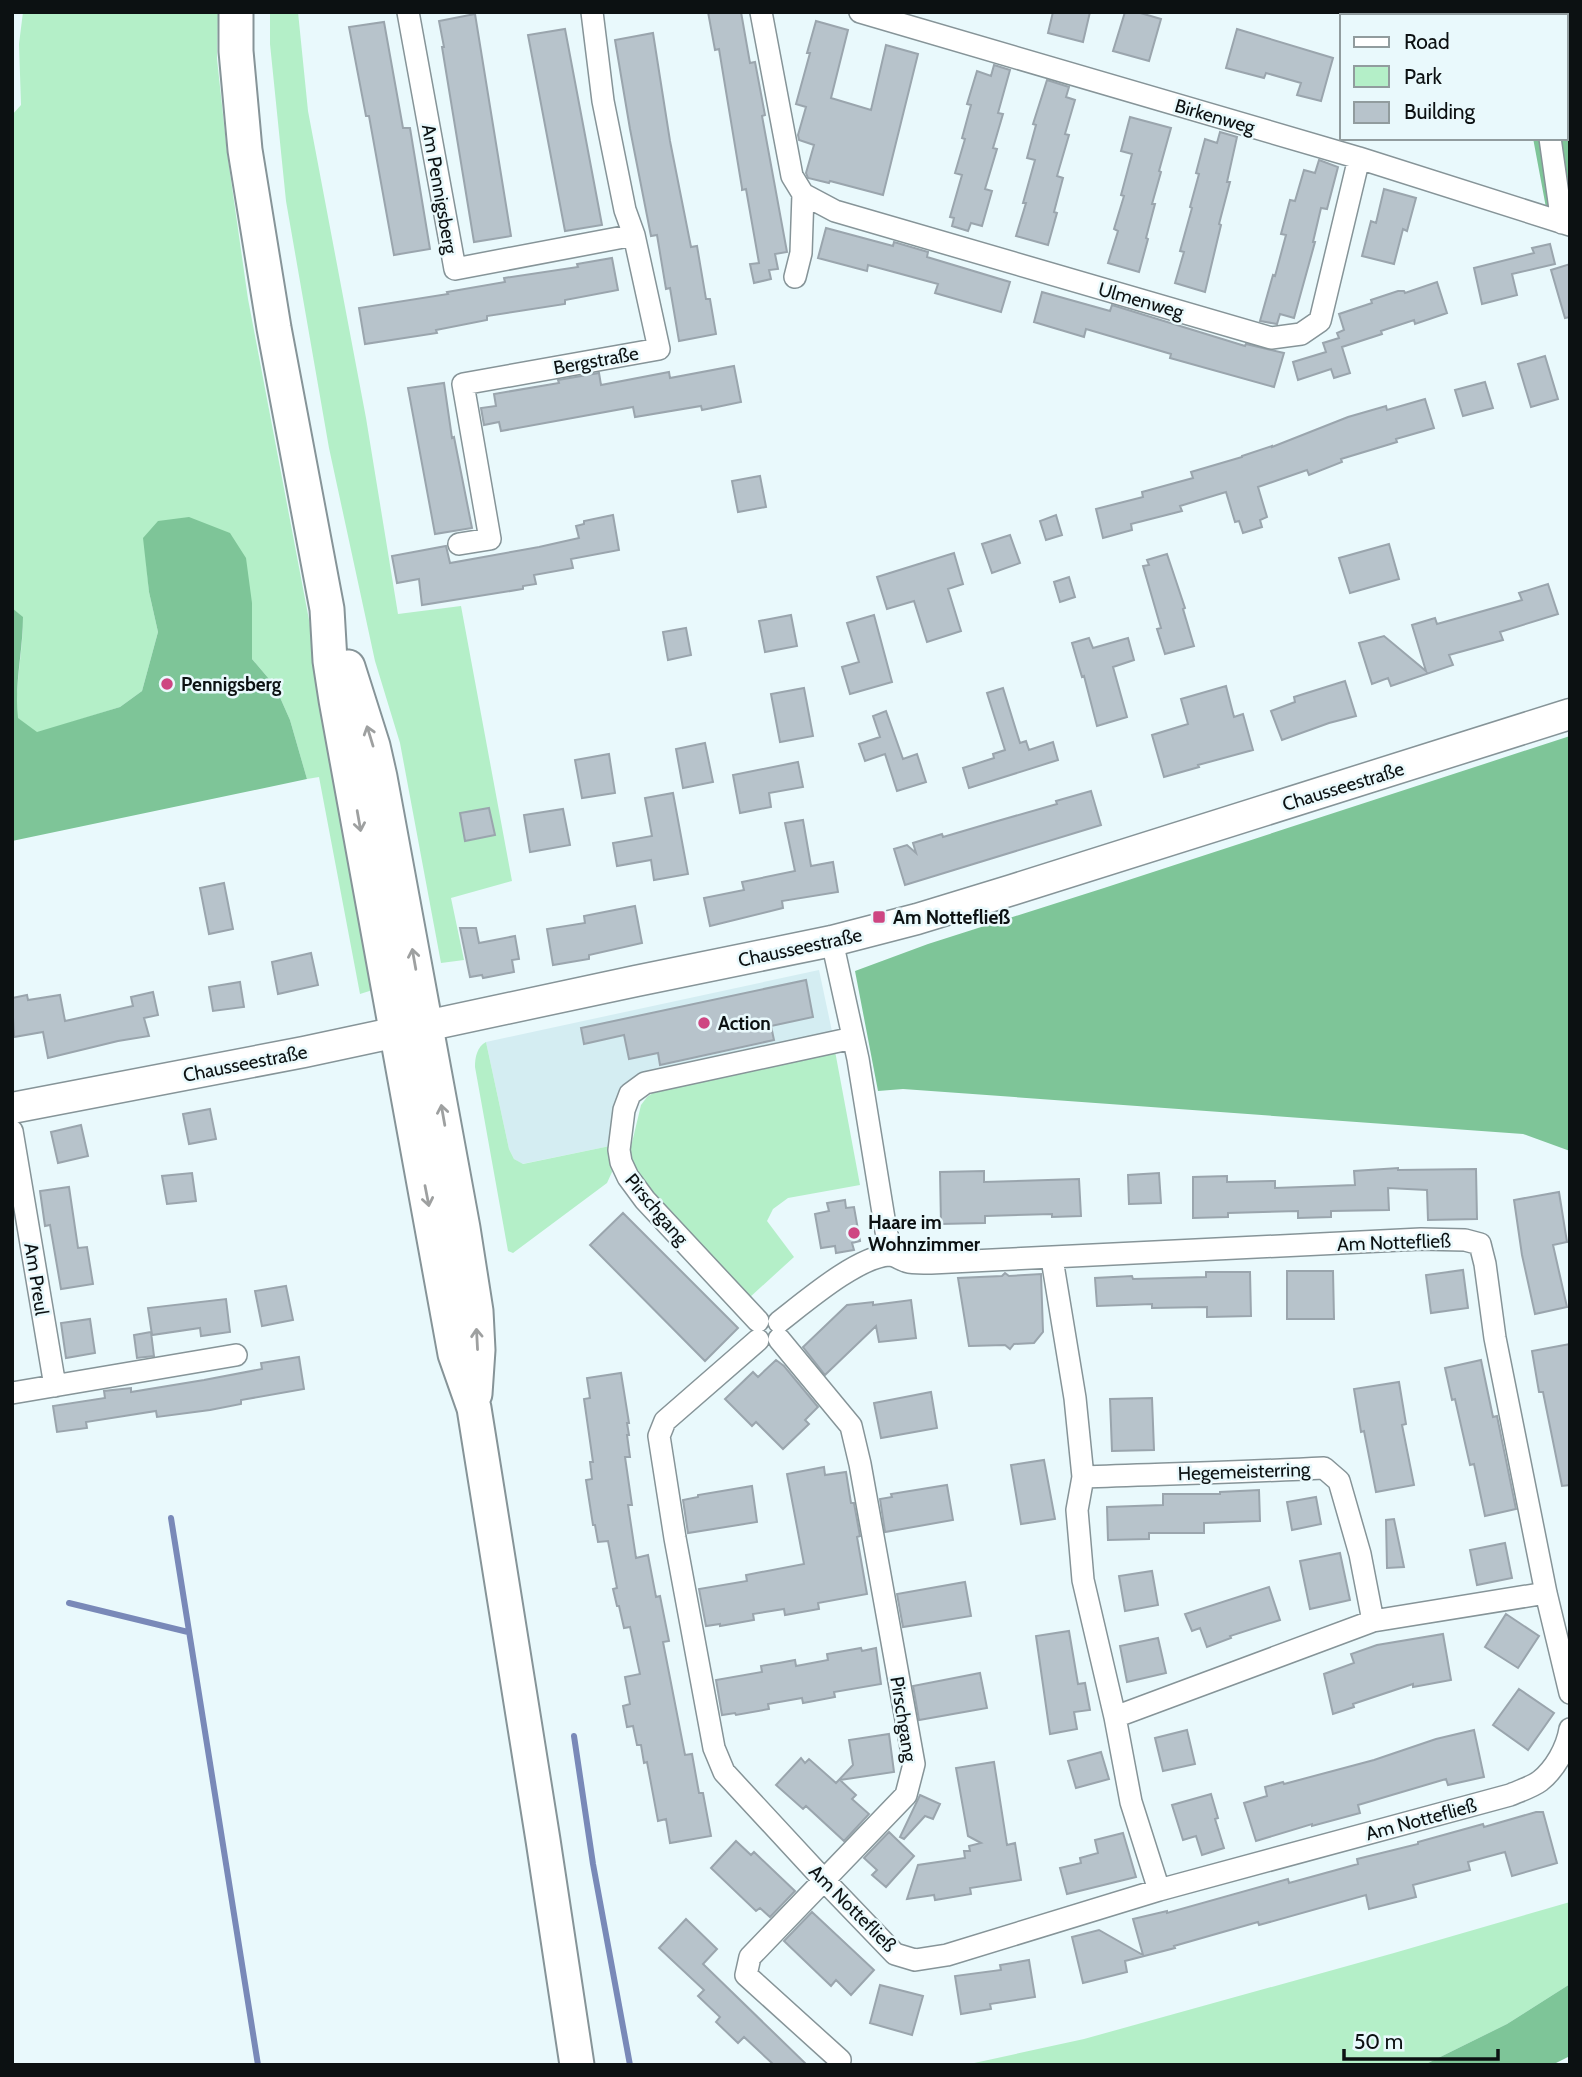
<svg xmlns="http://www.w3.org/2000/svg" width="1582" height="2077" viewBox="0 0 1582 2077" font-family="Cabin,sans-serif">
	<rect width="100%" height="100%" fill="#e9f9fc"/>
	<!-- built -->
	<path fill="#d4edf2" d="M819,970L833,1036L644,1079L610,1146L522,1164L514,1159L509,1149L486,1042Z"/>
	<!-- green -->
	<path fill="#b4efc8" d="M23,12H218L217,59L227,152L248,299L379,988L360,994L319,777L307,779L290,720L275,686L252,659V603L144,538L149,592L158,632L142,691L120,707L37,733L17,718C15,684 23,652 23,618L12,608V115L21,105L19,44Z
		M270,12H298L308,111L366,418L398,614L461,606L512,881L451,898L464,960L441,963L400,743L375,661L329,448L286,201L270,44Z
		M486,1042L509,1149L514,1159L523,1164L610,1146L612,1172L607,1183L513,1253L508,1251L475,1067C475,1057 477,1047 486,1042Z
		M835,1051L860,1185L788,1198L773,1209L767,1221L794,1257L749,1298L642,1181L631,1162L630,1151L641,1105L647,1097L657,1090Z
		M1570,1902V1984L1507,2024L1424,2065H965L1084,2039L1394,1953Z"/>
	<!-- forest -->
	<path fill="#7ec598" d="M1506,12H1570V219L1547,213L1533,138H1566V16H1508Z
		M189,517L230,533L246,558L252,603V659L275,686L290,720L307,779L12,841V608L23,617C23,651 14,685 18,718L37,732L120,707L142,691L158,632L149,592L143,538L158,521Z
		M1570,736V1151L1523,1134L903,1089L878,1091L855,971L928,944L1104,888Z
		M1570,1984V2056L1552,2065H1424L1507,2024Z"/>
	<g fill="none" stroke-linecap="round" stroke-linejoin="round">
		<!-- stream -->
		<path stroke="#7989b8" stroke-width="6" d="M171,1518L258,2065
			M69,1603L188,1632
			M574,1736L593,1864L630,2065"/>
	</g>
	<!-- building -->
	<path fill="#b7c3cb" stroke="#9aa5ad" stroke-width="2" d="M708,12H741L750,63L755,62L765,115L762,116L787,252L775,254L778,269L769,270L771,279L754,283L750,264L759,263L746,189L742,190V188L719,49L715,50Z
		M1053,12H1090L1083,42L1048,33Z
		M1125,12H1137L1161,19L1149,61L1113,51Z
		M475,14L511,236L474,242L442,47H444L439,21Z
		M816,21L848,30L831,98L871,110L886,45L918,54L883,195L830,181L829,183L808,178L806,173L814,145L799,140L798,135L806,107L796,104L810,53H807Z
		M384,22L403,128H410L430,249L394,255L369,116H366L349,27Z
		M565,29L602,225L565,231L528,35Z
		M1237,29L1333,58L1321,101L1297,95L1301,83L1266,73L1264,78L1226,68Z
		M653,33L670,141L691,247L697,246L706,299H710L716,334L679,341L670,288L666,289L657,235L651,236L630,129L615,40Z
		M994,65L1010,70L998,113L1003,114L993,148L997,149L985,189L992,191L982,226L971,223L968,231L952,226L954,218L950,217L962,175L955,173L965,139L962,138L971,105L967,104L977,71L991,76Z
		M1047,80L1069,87L1066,97L1075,100L1065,134L1069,135L1057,176L1063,178L1054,212L1057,213L1048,245L1016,236L1026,203H1023L1035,160L1027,158L1036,125L1033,124Z
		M1130,117L1171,128L1159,171L1161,172L1152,204H1155L1146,238L1148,239L1139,272L1108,263L1118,231L1114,229L1124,196L1121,195L1132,154L1121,151Z
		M1220,132L1237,137L1227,182H1230L1219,224L1221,225L1205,292L1175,283L1184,252L1180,251L1192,208L1190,207L1199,174L1196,173L1205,139L1217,143Z
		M1319,160L1338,167L1327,209L1321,208L1313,242H1315L1294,318L1280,314L1277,324L1260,321L1273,275L1275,276L1286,235L1281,234L1290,200L1295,201L1304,170L1315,173Z
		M1384,189L1416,198L1407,231L1403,229L1394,264L1362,256L1371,221L1376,223Z
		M826,228L893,246L894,242L928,252L927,257L1010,282L1001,312L935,293L938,284L868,265L867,271L818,258Z
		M1550,244L1555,264L1512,274L1517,295L1482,304L1474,268L1534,253L1532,248Z
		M612,258L618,290L565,300V304L487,316V320L436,330L437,333L365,344L359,308L448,294L447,292L505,282L504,278L578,267L577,264Z
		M1570,264V317L1565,318L1551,270Z
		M1437,282L1447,313L1415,324L1414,320L1381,331L1382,334L1342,347L1350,373L1334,378L1331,369L1298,380L1293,362L1326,352L1323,343L1339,338L1337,333L1344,330L1339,314L1372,303L1371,300L1398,291H1404L1405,293Z
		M1042,292L1110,311L1112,305L1245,346L1246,344L1284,353L1274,387L1170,358L1171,354L1086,329L1084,337L1034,322Z
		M1545,356L1558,399L1531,407L1518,364Z
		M734,366L741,402L702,410L701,406L635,417L633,407L501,431L499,422L484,425L481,408L496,406L494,394L559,383L558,380L599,373L601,385L669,372L670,378Z
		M1485,382L1493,408L1463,416L1455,390Z
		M444,383L452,438L454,437L472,528L435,534L408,388Z
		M1425,399L1434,428L1396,439L1397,442L1341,459L1342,462L1309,475L1307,470L1258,487L1267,517L1260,520L1262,527L1243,533L1239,521L1235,522L1226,492L1180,506L1182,511L1131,524L1132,530L1103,538L1096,509L1143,497L1142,492L1193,478L1191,472L1242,457V456L1272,446V447L1348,417L1386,406L1387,410Z
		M760,476L766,507L738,512L732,481Z
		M613,515L619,550L571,559L573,568L534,575L536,584L523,586V589L422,605L419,579L397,583L392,556L446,546L450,563L539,547L579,538L576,526L584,524V521Z
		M1056,515L1062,535L1046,540L1040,521Z
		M1010,535L1020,563L992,573L982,544Z
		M1389,544L1399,579L1350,593L1339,558Z
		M954,553L963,584L948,589L961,631L927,642L914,601L887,609L877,577Z
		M1167,554L1185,608L1183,609L1194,646L1165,654L1157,629L1161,628L1143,566L1149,565L1147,560Z
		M1069,577L1075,597L1060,602L1054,582Z
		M1548,584L1558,614L1500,632L1503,640L1449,655L1453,665L1391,686L1388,678L1372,684L1359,643L1384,636L1426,671L1412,625L1435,618L1437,624L1522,600L1519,593Z
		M791,615L797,646L765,652L759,621Z
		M874,615L892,682L850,694L842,667L859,662L847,623Z
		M686,628L691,655L668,660L663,632Z
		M1089,638L1093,648L1128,638L1134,660L1113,667L1127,717L1097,726L1084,676L1082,677L1072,643Z
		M1345,681L1356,716L1329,723L1282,740L1271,711L1295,702L1294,697Z
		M1226,686L1234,717L1243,714L1253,750L1198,765L1199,767L1164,777L1152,735L1188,724L1181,699Z
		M804,688L813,736L780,742L771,694Z
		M1003,688L1020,743L1026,741L1029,750L1053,742L1058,760L969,788L963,768L994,758L993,754L1005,750L987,693Z
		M886,711L903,759L917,754L926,782L897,791L885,754L865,761L859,744L880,737L873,716Z
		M705,743L713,782L683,788L676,749Z
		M609,754L615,793L582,798L575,760Z
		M798,762L803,787L769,793L771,807L740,813L733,775Z
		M1091,791L1101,825L905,885L894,849L907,845L916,853L913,843L942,834L943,837L994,822L1057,804L1056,801Z
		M673,793L688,874L654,880L651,860L617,866L613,843L652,836L645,798Z
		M489,808L495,835L465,841L460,813Z
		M563,809L570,845L530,852L524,815Z
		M803,820L811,866L833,862L838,892L782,901L783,908L710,926L704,898L744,890L742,882L795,871L785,823Z
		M224,883L233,929L209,934L200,888Z
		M635,906L642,943L589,955V959L553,965L547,929L585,923L584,916Z
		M460,928H476L479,943L515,936L519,959L512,960L514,972L483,978L482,975L470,977Z
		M311,953L318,985L278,994L272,962Z
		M806,980L813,1017L771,1026L774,1040L660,1065L658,1053L629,1059L624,1035L584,1044L581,1028Z
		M240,982L244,1007L213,1011L209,987Z
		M153,992L158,1015L144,1018L149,1036L118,1041L48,1058L43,1032L14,1037L12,998L27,995L28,1000L60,995L65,1021L133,1006L131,997Z
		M210,1109L216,1139L189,1144L183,1114Z
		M81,1125L88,1156L58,1163L51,1132Z
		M1398,1168V1170L1476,1169L1477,1219L1428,1220L1427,1190L1388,1188L1389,1210L1331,1211V1217L1298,1218V1211L1228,1213V1217L1193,1218V1177L1227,1176V1182L1275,1181V1188L1355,1185L1354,1171Z
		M984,1171V1182L1079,1179L1081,1216L1052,1217V1214L985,1216V1223L941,1224L940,1172Z
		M192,1173L196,1201L167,1204L162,1176Z
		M1159,1173L1161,1203L1129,1204L1128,1175Z
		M69,1187L78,1248L87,1247L93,1284L61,1289L50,1225L45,1226L40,1191Z
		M1559,1192L1567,1242L1553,1245L1567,1307L1535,1314L1522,1255L1514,1200Z
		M845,1200L846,1208L854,1207L860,1241L852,1243L854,1250L836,1253L835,1246L821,1248L815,1214L829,1211L827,1203Z
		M623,1213L738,1328L705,1361L590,1245Z
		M1463,1270L1468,1308L1431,1313L1426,1275Z
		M1287,1271H1333L1334,1319H1287Z
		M1206,1272H1250L1251,1316L1207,1317V1307L1152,1308V1304L1097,1306L1095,1278L1132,1276L1133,1279L1206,1277Z
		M1005,1273L1009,1276L1041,1274L1043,1332L1034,1343L1014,1344L1010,1349L1005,1345L969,1346L958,1278L1002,1276Z
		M286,1286L293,1320L262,1326L255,1291Z
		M226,1299L230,1332L201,1336L200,1328L152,1335L148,1308Z
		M911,1300L916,1338L879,1342L876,1326L825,1375L803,1347L847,1305L873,1302V1305Z
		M90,1319L95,1353L66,1358L61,1323Z
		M151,1332L154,1356L137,1358L134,1335Z
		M1570,1344V1485L1562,1486L1543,1392H1539L1532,1351Z
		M299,1357L304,1389L241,1400V1404L210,1410L157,1417L156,1411L86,1422L87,1428L57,1432L53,1406L105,1398L104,1391L131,1388V1392L204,1380L262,1369L261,1363Z
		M776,1360L784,1366L818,1407L805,1420L809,1424L783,1449L756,1422L752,1426L725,1399L753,1372L758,1377Z
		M1481,1360L1493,1417L1497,1416L1516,1509L1485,1516L1474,1464L1470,1465L1455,1399L1452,1400L1445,1368Z
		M621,1373L629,1423H627L629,1435H627L630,1457H625L632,1505H628L636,1558L648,1555L656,1597L660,1596L669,1641L663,1642L685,1755L692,1754L699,1793H703L711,1836L670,1843L666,1819L658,1821L647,1762L644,1763L641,1745H637L633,1726L627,1727L623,1706L630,1704L625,1677L640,1674L630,1627L624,1628L619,1606H617L613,1589L617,1588L608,1541L598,1542L595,1525H593L586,1480L592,1479L590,1462H593L584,1399L590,1398L587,1378Z
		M1399,1382L1406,1424L1402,1425L1414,1485L1376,1492L1364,1431L1361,1432L1354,1389Z
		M931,1392L937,1428L881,1438L874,1403Z
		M1152,1398L1154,1450L1112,1451L1110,1399Z
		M1044,1460L1055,1519L1021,1524L1011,1465Z
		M824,1467L825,1475L846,1472L851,1503H854L860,1536L857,1537L867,1594L818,1603L819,1609L785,1615L784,1609L753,1614L754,1620L720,1626V1624L706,1626L699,1589L747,1581L746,1575L804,1564L787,1474Z
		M947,1485L953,1520L885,1532L880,1499L892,1497L891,1494Z
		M752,1486L757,1522L688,1533L683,1500L698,1497V1495Z
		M1259,1490L1260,1521L1204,1523V1533H1149V1539L1108,1540L1107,1507L1163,1505V1494H1220V1492Z
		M1316,1497L1321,1524L1292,1530L1287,1502Z
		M1394,1519L1404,1567L1387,1568L1386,1520Z
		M1505,1543L1512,1578L1477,1585L1470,1550Z
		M1340,1553L1350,1600L1310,1609L1300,1561Z
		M1152,1571L1158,1605L1125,1611L1119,1576Z
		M965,1582L971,1616L903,1627L897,1594Z
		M1269,1587L1280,1620L1230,1636L1231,1638L1207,1647L1200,1628L1192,1631L1185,1614Z
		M1506,1614L1539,1636L1518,1668L1485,1647Z
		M1069,1631L1078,1684L1085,1683L1090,1710L1074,1712L1077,1729L1050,1734L1036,1636Z
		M1443,1634L1451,1680L1413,1687V1684L1353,1704L1354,1707L1333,1714L1324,1674L1354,1663L1351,1654L1377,1645Z
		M1158,1638L1166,1673L1127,1682L1120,1646Z
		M861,1648L862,1651L876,1648L881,1684L834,1692L835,1697L803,1703L802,1698L768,1704L769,1709L736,1715L735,1713L722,1715L716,1680L762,1672L761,1666L779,1663L795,1660L796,1666L828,1660L827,1654Z
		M980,1673L987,1708L919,1720L913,1686Z
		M1519,1689L1554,1713L1528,1750L1493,1725Z
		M1187,1730L1195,1764L1163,1771L1155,1738Z
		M1474,1730L1484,1777L1448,1785L1446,1779L1358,1805L1360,1813L1312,1826V1824L1256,1841L1244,1803L1267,1796L1265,1787L1283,1782L1284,1784L1374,1760L1436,1739Z
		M889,1734L894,1772L840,1780L856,1795L852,1799L869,1814L844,1841L806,1806L803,1809L776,1785L801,1758L805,1763L809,1759L836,1783L853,1765L849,1740Z
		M1101,1752L1109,1779L1076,1788L1068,1761Z
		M994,1762L1007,1845L1015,1843L1021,1880L970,1888L971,1894L935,1900L934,1895L907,1899L918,1865L965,1858L964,1851H970L969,1846L981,1843L968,1836L956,1768Z
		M1211,1794L1218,1818L1215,1819L1224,1848L1202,1855L1196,1836L1183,1840L1172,1805Z
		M920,1795L940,1804L933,1819L925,1816L904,1839L900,1837Z
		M1536,1812H1543L1557,1863L1512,1876L1505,1852L1468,1862L1470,1870L1413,1885L1416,1897L1369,1909L1366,1895L1259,1925L1258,1922L1174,1946L1175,1948L1125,1961L1127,1972L1083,1983L1072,1937L1099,1930L1143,1955L1133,1919L1167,1911V1913L1288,1879L1289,1883L1358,1864L1357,1859L1418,1844V1842L1483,1824L1484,1827Z
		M889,1832L914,1856L886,1887L872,1875L877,1870L864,1858Z
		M1123,1833L1136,1877L1067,1894L1060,1868L1081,1863L1080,1858L1098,1853L1095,1840Z
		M736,1841L751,1855L754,1852L795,1891L770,1917L760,1908L756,1911L711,1868Z
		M812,1912L874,1970L851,1995L836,1980L831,1986L784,1941Z
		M686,1919L717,1949L703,1964L807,2065H774L744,2037L738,2043L716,2022L720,2017L698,1996L704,1990L659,1948Z
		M1029,1960L1035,1997L990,2004L991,2009L961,2014L955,1976L1001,1970L1000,1965Z
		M880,1985L923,1996L912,2035L870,2023Z"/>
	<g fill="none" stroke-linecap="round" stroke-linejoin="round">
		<!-- minor casing -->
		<g stroke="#869498" stroke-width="24">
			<path id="minor" d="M408,12L455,269L634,235
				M761,12L792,176L803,194L835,211L1271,338L1301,334L1320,321L1359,158
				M860,12L1359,158L1570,225
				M1531,12L1532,16
				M1550,138L1562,223
				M795,277L801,253L803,194
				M459,544L490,539L463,384L659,349L634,235L625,210L603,101L592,12
				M832,941L858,1059L886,1231L893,1255
				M12,1131L55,1386
				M1052,1259L1075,1398L1083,1477L1077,1510L1083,1580L1115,1717L1131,1802L1159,1890
				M758,1321L645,1200L628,1177L621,1162L619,1150L624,1110L630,1094L645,1083L853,1038
				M779,1322C805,1302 857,1257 889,1255C896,1255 902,1261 909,1262C916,1263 924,1263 931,1263L1421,1239L1465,1240L1480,1244L1485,1264L1495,1338L1546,1593L1570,1693
				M779,1339L851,1426L860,1464L914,1764L906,1795L750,1957L746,1975L840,2060L839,2065
				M758,1340L665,1421L659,1436L675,1538L714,1748L724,1772L823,1879L895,1954L915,1960L947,1955L1159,1890L1510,1795C1519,1791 1532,1787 1540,1781C1555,1769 1567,1748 1570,1729
				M12,1393L236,1355
				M1083,1477C1164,1474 1244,1472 1324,1468L1339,1481L1360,1554L1373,1621L1115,1717
				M1373,1621L1546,1593"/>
		</g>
		<!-- secondary casing -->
		<g stroke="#869498" stroke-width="33">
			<path id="secondary" d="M12,1108L304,1052L636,981L832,941L917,919L1012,890L1570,714"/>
		</g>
		<!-- primary casing -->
		<g stroke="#869498" stroke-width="37">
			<path id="primary" d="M236,12V51L245,150L274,328L327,609L330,661L336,700L455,1354L474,1408L543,1840L577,2065
				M348,667L373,746L380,777L463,1228L476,1311L478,1350L475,1394"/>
		</g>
		<!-- minor -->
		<use href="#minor" stroke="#fff" stroke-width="21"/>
		<!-- secondary -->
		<use href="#secondary" stroke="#fff" stroke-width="30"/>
		<!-- primary -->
		<use href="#primary" stroke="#fff" stroke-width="33"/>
	</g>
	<!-- one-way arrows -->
	<defs><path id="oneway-shaft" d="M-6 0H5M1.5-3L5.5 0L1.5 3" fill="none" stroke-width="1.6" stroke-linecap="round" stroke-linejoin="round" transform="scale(1.75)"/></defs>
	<g stroke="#9ea0a0">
		<use href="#oneway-shaft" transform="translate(370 736) rotate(-107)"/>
		<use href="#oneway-shaft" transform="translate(359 821) rotate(80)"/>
		<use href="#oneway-shaft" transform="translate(414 959) rotate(-100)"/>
		<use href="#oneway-shaft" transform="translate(443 1115) rotate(-100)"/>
		<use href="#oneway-shaft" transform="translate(427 1196) rotate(79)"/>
		<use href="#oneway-shaft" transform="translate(477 1339) rotate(-93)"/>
	</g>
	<!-- markers -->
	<g fill="#ce4682" stroke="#e9f9fc" stroke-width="2.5">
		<circle cx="167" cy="684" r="7"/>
		<rect x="872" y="910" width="14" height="14" rx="3.5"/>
		<circle cx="704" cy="1023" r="7"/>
		<circle cx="854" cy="1233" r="7"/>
	</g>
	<g text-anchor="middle" stroke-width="5" stroke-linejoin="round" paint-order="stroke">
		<!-- street labels -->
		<g font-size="19" fill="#0c1112" stroke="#e9f9fc">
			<text transform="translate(1215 116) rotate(16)" y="7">Birkenweg</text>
			<text transform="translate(440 189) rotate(80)" y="7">Am Pennigsberg</text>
			<text transform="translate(1141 300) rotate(16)" y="7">Ulmenweg</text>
			<text transform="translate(596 360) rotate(-10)" y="7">Bergstraße</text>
			<text transform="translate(1343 786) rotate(-17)" y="7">Chausseestraße</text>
			<text transform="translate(800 947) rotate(-12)" y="7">Chausseestraße</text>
			<text transform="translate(245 1063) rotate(-11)" y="7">Chausseestraße</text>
			<text transform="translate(657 1209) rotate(50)" y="7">Pirschgang</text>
			<text transform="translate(1394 1242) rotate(-2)" y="7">Am Nottefließ</text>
			<text transform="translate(37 1279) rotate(81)" y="7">Am Preul</text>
			<text transform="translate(1244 1471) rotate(-2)" y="7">Hegemeisterring</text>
			<text transform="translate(904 1719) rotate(81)" y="7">Pirschgang</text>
			<text transform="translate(1421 1819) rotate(-15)" y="7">Am Nottefließ</text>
			<text transform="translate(853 1908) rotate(45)" y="7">Am Nottefließ</text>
		</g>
		<!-- poi labels -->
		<g font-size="19" font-weight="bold" fill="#0c1112" stroke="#e9f9fc" text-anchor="start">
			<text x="181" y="691">Pennigsberg</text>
			<text x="893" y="924">Am Nottefließ</text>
			<text x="718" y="1030">Action</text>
			<text x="868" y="1229">Haare im<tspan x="868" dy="22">Wohnzimmer</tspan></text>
		</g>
	</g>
	<!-- border -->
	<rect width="1582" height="2077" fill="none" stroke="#0c1112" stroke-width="28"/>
	<!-- legend -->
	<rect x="1340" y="14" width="228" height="126" fill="#e9f9fc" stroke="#919c9e" stroke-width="2"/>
	<rect x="1354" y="37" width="35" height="10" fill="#ffffff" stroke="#919c9e" stroke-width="2"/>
	<text x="1404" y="49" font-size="21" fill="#0c1112">Road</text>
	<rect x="1354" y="66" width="35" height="21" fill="#b4efc8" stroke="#919c9e" stroke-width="2"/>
	<text x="1404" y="84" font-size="21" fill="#0c1112">Park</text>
	<rect x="1354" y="102" width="35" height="21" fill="#b7c3cb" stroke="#919c9e" stroke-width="2"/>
	<text x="1404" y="119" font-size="21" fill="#0c1112">Building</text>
	<!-- scale -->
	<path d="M1344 2049v10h154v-10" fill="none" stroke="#0c1112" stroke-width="3.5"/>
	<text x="1354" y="2049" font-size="21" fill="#0c1112" stroke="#e9f9fc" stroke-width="5" paint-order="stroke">50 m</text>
</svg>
